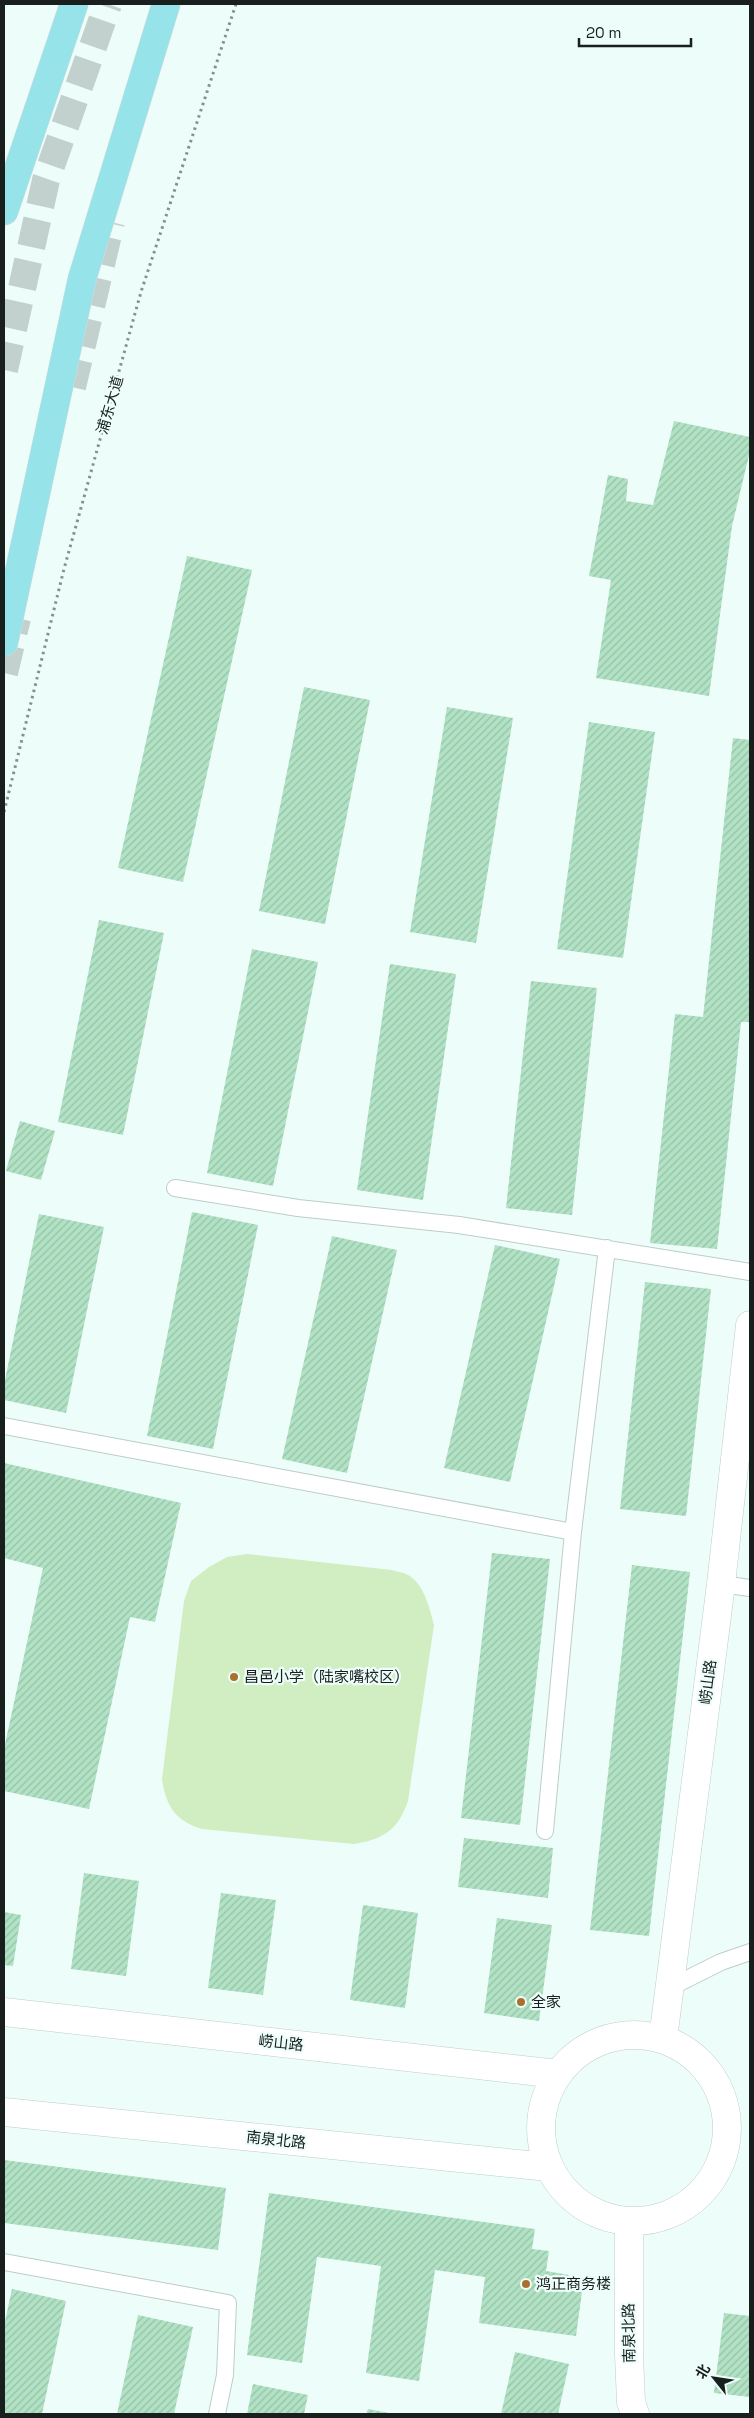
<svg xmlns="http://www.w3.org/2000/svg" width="754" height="2418" viewBox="0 0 754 2418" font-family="'Space Grotesk','Noto Sans SC',sans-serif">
	<defs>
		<pattern id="building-hatch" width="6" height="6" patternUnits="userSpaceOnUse" patternTransform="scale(1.25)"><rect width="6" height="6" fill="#b1e2c4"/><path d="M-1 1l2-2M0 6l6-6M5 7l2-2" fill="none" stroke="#98c1a8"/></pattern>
	</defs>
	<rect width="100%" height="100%" fill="#edfefa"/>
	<!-- green -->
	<path fill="#d1edc2" d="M247,1554L392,1570C398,1572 407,1573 411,1577C425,1587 430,1610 434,1625L408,1801C398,1830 384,1839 354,1844L202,1829C176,1821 166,1807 162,1779L184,1601L191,1581L209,1567L227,1557Z"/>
	<!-- building -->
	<path fill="url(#building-hatch)" d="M674,421L750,437V451L732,526L709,696L596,678L611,580L589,576L608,475L628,479L626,501L653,505Z
		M187,556L252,570L183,882L118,868Z
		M304,687L370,700L325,924L259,911Z
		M447,707L513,718L476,943L410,932Z
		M589,722L655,732L623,958L557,949Z
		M733,738L750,740V1022H741L717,1249L650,1243L675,1014L703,1017Z
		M99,920L164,933L123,1135L58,1122Z
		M252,949L318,962L273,1186L207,1173Z
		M390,964L456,974L423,1200L357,1190Z
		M531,981L597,988L572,1215L506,1208Z
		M20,1121L55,1131L41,1180L6,1171Z
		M192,1212L258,1225L213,1449L147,1436Z
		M39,1214L104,1227L66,1413L4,1400V1385Z
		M332,1236L397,1250L347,1473L282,1459Z
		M495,1245L560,1259L510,1482L444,1468Z
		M645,1282L711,1289L686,1516L620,1509Z
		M4,1463L181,1503L155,1622L130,1617L89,1809L4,1791V1749L43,1568L4,1558Z
		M492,1553L550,1559L520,1825L461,1818Z
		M632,1565L690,1572L649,1936L590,1930Z
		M464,1838L553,1848L548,1898L458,1887Z
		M84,1873L139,1881L126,1976L71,1969Z
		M221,1893L276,1900L263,1995L208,1988Z
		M363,1905L418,1913L405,2008L350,2000Z
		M4,1912L21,1915L13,1966L4,1965Z
		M497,1918L552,1925L539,2021L484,2013Z
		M4,2160L226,2188L218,2250L4,2223Z
		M269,2193L535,2229L532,2249L549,2251L546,2271L569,2275L567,2290L582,2292L576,2336L479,2323L485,2277L435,2270L419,2381L366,2373L381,2266L317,2257L302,2363L247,2355Z
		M12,2289L66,2301L42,2414H4V2326Z
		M724,2313L750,2316V2397L714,2393Z
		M138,2315L193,2327L174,2414H117Z
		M515,2352L569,2364L558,2414H501Z
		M253,2384L308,2395L304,2414H247Z
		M368,2409L389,2413V2414H366Z"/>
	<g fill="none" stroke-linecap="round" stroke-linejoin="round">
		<!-- primary-tunnel -->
		<path stroke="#c3d1ce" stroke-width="28" stroke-dasharray="28 14" stroke-linecap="butt" d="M4,370L46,180L108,4
			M72,387L111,222
			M4,673L17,618"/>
		<!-- lane casing -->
		<g stroke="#bdcdc9" stroke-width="18">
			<path id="lane" d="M175,1188L298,1208L459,1225L750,1272
				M4,1426L573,1532L607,1248
				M721,1584L750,1588
				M545,1831L573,1532
				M669,1988L721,1962L750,1952
				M4,2262L228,2303L225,2375L217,2414"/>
		</g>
		<!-- street casing -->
		<g stroke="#bdcdc9" stroke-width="29">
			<path id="street" d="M4,2012L558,2074
				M4,2112L548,2167"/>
		</g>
		<!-- secondary casing -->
		<g stroke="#bdcdc9" stroke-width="29">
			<path id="secondary" d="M541 2128a93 93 0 1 1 186 0a93 93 0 1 1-186 0Z
				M663,2039L721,1584L750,1325
				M629,2221V2355L631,2402L635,2414"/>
		</g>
		<!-- primary casing -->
		<g stroke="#dadbdb" stroke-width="29">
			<path id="primary" d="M4,211L74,4
				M4,642L82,279L166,4"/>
		</g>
		<!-- path -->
		<path stroke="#86918e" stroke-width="3" stroke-dasharray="2.5 4" stroke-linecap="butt" d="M4,812L64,569L141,292L236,4"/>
		<!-- lane -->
		<use href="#lane" stroke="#fff" stroke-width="16"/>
		<!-- street -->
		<use href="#street" stroke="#fff" stroke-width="28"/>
		<!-- secondary -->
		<use href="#secondary" stroke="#fff" stroke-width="28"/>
		<!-- primary -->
		<use href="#primary" stroke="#97e3ea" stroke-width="28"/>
	</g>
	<!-- markers -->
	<g fill="#aa7030" stroke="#edfefa" stroke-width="2">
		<circle cx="234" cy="1677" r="5"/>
		<circle cx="521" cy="2002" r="5"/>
		<circle cx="526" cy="2284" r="5"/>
	</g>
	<g text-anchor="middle" stroke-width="4.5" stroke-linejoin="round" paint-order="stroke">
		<!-- street labels -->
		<g font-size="15" fill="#191f1d" stroke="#edfefa">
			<text transform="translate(110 405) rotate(-74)" y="5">浦东大道</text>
			<text transform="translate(708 1682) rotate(-83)" y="5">崂山路</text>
			<text transform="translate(281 2043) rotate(6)" y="5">崂山路</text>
			<text transform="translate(276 2140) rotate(6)" y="5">南泉北路</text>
			<text transform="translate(629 2333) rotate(-91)" y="5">南泉北路</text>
		</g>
		<!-- poi labels -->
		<g font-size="15" fill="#191f1d" stroke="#edfefa" text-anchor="start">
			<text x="244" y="1682">昌邑小学（陆家嘴校区）</text>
			<text x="531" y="2007">全家</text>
			<text x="536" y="2289">鸿正商务楼</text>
		</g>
	</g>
	<!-- border -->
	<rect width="754" height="2418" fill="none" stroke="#191f1d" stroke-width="10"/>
	<!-- north arrow -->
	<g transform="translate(714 2378) rotate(300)" stroke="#edfefa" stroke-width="4" paint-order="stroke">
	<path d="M0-4L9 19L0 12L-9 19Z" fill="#191f1d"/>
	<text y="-8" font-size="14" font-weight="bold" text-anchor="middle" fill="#191f1d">北</text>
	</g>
	<!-- scale -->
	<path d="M579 38v8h112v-8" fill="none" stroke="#191f1d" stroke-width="2.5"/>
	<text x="586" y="38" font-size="15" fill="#191f1d" stroke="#edfefa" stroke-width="4" paint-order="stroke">20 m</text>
</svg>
